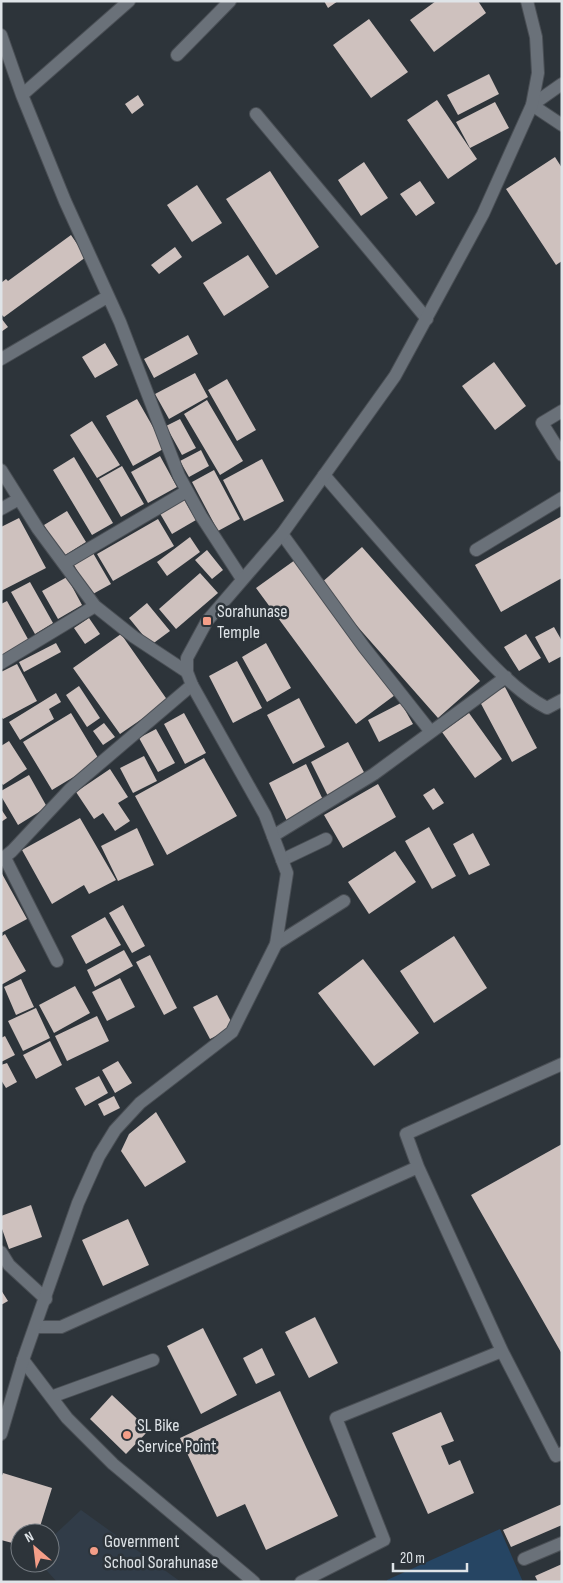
<svg xmlns="http://www.w3.org/2000/svg" width="563" height="1583" viewBox="0 0 563 1583" font-family="'Sofia Sans Condensed',sans-serif">
	<rect width="100%" height="100%" fill="#2d343a"/>
	<!-- built -->
	<path fill="#313c48" d="M81,1510L181,1582H57L40,1563H50V1539Z"/>
	<!-- green -->
	<path fill="#264563" d="M500,1529L523,1582H387V1580Z"/>
	<!-- building -->
	<path fill="#cec1be" d="M324,1H338L328,8Z
		M436,1H478L486,13L434,52L410,20Z
		M369,19L408,72L371,98L333,45Z
		M489,74L499,94L458,115L447,95Z
		M138,95L144,105L132,114L125,104Z
		M437,100L477,159L448,179L407,120Z
		M495,102L509,128L470,148L456,122Z
		M555,157L562,168V261L556,265L506,189Z
		M364,162L388,198L361,216L338,180Z
		M270,171L319,247L276,275L226,199Z
		M420,181L435,203L416,216L400,194Z
		M197,185L222,223L192,242L167,205Z
		M71,235L86,257L4,317L1,314V283L6,279L8,281Z
		M175,247L182,257L159,274L151,265Z
		M248,255L269,287L224,316L203,283Z
		M1,318L8,327L1,332Z
		M188,335L198,354L154,378L144,359Z
		M105,343L118,365L95,378L82,357Z
		M494,362L526,406L495,430L462,386Z
		M195,373L208,397L169,419L155,394Z
		M227,379L256,430L237,441L208,390Z
		M137,399L165,448L133,466L106,416Z
		M207,400L243,461L220,475L184,414Z
		M180,419L196,448L182,455L166,426Z
		M92,421L120,465L97,478L70,435Z
		M201,450L209,466L189,477L180,461Z
		M160,456L177,487L148,503L131,472Z
		M74,457L113,523L92,535L53,470Z
		M262,459L284,501L244,521L223,480Z
		M122,466L144,504L121,517L99,479Z
		M214,470L240,519L218,531L192,482Z
		M182,496L196,520L172,534L158,510Z
		M67,511L86,542L62,557L44,525Z
		M562,516V578L501,612L475,565Z
		M19,518L46,568L1,591V527Z
		M158,519L174,546L113,581L97,554Z
		M190,537L200,552L167,576L157,562Z
		M362,547L480,681L438,718L320,584Z
		M207,550L223,570L212,579L195,560Z
		M93,553L111,584L91,595L74,565Z
		M295,560L395,695L356,724L256,588Z
		M200,573L218,593L176,629L159,609Z
		M67,577L82,605L58,619L42,591Z
		M30,582L53,623L35,634L11,592Z
		M7,601L29,641L1,658V604Z
		M147,603L170,631L151,645L129,618Z
		M89,618L100,634L85,644L74,628Z
		M554,627L562,641V656L549,663L535,637Z
		M121,634L168,701L120,734L73,668Z
		M526,634L541,658L519,671L504,647Z
		M56,643L61,652L24,672L19,662Z
		M266,643L291,688L267,702L242,657Z
		M237,661L262,708L233,723L209,676Z
		M17,664L37,701L3,719L1,716V672Z
		M79,686L100,718L87,727L66,695Z
		M505,687L537,748L512,762L479,700Z
		M56,693L61,702L49,709L54,719L20,740L9,722Z
		M299,698L325,747L293,764L267,715Z
		M401,703L413,724L379,742L368,720Z
		M71,713L100,761L52,790L23,742Z
		M184,713L206,753L185,764L164,724Z
		M469,713L502,759L475,778L442,732Z
		M104,723L115,737L103,745L93,731Z
		M156,729L175,763L158,772L139,738Z
		M9,741L27,769L3,785L1,782V746Z
		M348,742L366,776L328,796L311,762Z
		M144,756L157,781L133,793L120,768Z
		M204,758L237,816L167,855L135,796Z
		M306,764L324,802L287,821L269,783Z
		M110,769L128,797L118,803L130,821L115,831L103,813L94,819L76,792Z
		M29,775L47,807L18,825L1,796V791Z
		M378,784L396,817L343,848L324,815Z
		M434,788L444,803L433,810L423,795Z
		M1,809L7,818L1,822Z
		M80,818L116,880L89,894L84,885L52,904L22,850Z
		M429,827L456,876L432,889L405,841Z
		M137,828L154,865L118,881L101,846Z
		M473,833L490,865L469,875L453,844Z
		M395,851L416,882L369,914L348,882Z
		M1,872L27,919L1,933Z
		M123,905L145,946L132,953L109,913Z
		M105,917L121,945L86,964L71,936Z
		M5,934L26,971L1,985V937Z
		M454,936L487,988L434,1023L400,971Z
		M124,950L133,966L95,987L87,970Z
		M150,955L177,1008L164,1015L136,962Z
		M363,959L419,1033L374,1066L318,993Z
		M120,978L135,1007L107,1021L92,992Z
		M21,979L34,1007L16,1015L4,987Z
		M75,986L90,1013L54,1033L39,1005Z
		M217,995L234,1027L210,1039L193,1007Z
		M36,1008L50,1038L23,1051L8,1021Z
		M97,1016L109,1041L67,1061L55,1036Z
		M5,1036L15,1055L1,1062V1038Z
		M50,1041L62,1065L36,1079L23,1055Z
		M118,1061L132,1083L115,1093L102,1070Z
		M7,1063L17,1082L6,1088L1,1080V1065Z
		M99,1076L108,1093L85,1106L75,1088Z
		M114,1096L120,1108L104,1116L98,1104Z
		M156,1112L186,1162L145,1187L121,1151L129,1134Z
		M562,1144V1354L471,1195Z
		M31,1205L42,1237L9,1249L1,1226V1216Z
		M128,1219L149,1265L103,1286L82,1240Z
		M1,1290L8,1301L1,1305Z
		M315,1317L338,1363L309,1378L285,1332Z
		M203,1328L237,1395L201,1414L167,1346Z
		M262,1348L275,1375L256,1384L243,1358Z
		M280,1391L338,1516L266,1550L245,1504L217,1517L180,1438Z
		M112,1395L149,1430L126,1454L90,1419Z
		M441,1412L454,1441L441,1446L449,1465L460,1460L474,1493L428,1514L392,1433Z
		M3,1473L52,1488L38,1533H20V1545L1,1540V1478Z
		M562,1504V1525L511,1547L503,1530Z
		M562,1564V1582H538L535,1576Z"/>
	<g fill="none" stroke-linecap="round" stroke-linejoin="round">
		<!-- service casing -->
		<g stroke="#4a4f55" stroke-width="14">
			<path id="service" d="M524,1559L562,1543"/>
		</g>
		<!-- minor casing -->
		<g stroke="#4a4f55" stroke-width="14">
			<path id="minor" d="M1,35L22,95L65,201L120,322L179,476L201,516L242,579
				M177,55L230,1
				M562,84L532,105L562,125
				M22,95L129,1
				M256,114L427,319
				M1,359L107,297
				M562,411L542,423L562,455
				M1,470L38,529L95,606L134,637L187,672
				M324,475C366,524 409,573 452,621C478,650 512,690 547,708L562,700
				M1,509L19,499
				M282,534L364,647L431,732
				M476,550L562,498
				M65,563L187,491
				M1,663L95,606
				M273,836L374,774L506,677
				M5,858L57,961
				M1,860L12,851L70,789L192,685
				M282,860L326,839
				M276,944L344,901
				M562,1064L406,1134L418,1167L502,1351L556,1456L562,1453
				M1,1252L9,1265L46,1299
				M36,1327H61L418,1167
				M23,1360L67,1418L113,1464L254,1582
				M51,1397L153,1360
				M301,1582L384,1540L336,1418L502,1351"/>
		</g>
		<!-- tertiary casing -->
		<g stroke="#4a4f55" stroke-width="14">
			<path id="tertiary" d="M1,1434L23,1360L78,1203L99,1156L115,1130L140,1103L232,1032L276,944L287,873L265,815L192,685L187,672V658L207,621L282,534L395,376L483,214L532,105L538,73L536,37L527,1"/>
		</g>
		<!-- service -->
		<use href="#service" stroke="#6a7179" stroke-width="12"/>
		<!-- minor -->
		<use href="#minor" stroke="#6a7179" stroke-width="12"/>
		<!-- tertiary -->
		<use href="#tertiary" stroke="#6a7179" stroke-width="12"/>
	</g>
	<!-- markers -->
	<g fill="#f49e88" stroke="#2d343a" stroke-width="2">
		<rect x="202" y="616" width="10" height="10" rx="2.5"/>
		<circle cx="127" cy="1435" r="5"/>
		<circle cx="94" cy="1551" r="5"/>
	</g>
	<g text-anchor="middle" stroke-width="5" stroke-linejoin="round" paint-order="stroke">
		<!-- poi labels -->
		<g font-size="18" fill="#dfe4e8" stroke="#2d343a" text-anchor="start">
			<text x="217" y="617">Sorahunase<tspan x="217" dy="21">Temple</tspan></text>
			<text x="137" y="1431">SL Bike<tspan x="137" dy="21">Service Point</tspan></text>
			<text x="104" y="1547">Government<tspan x="104" dy="21">School Sorahunase</tspan></text>
		</g>
	</g>
	<!-- border -->
	<rect width="563" height="1583" fill="none" stroke="#dfe4e8" stroke-width="5"/>
	<!-- north arrow -->
	<g transform="translate(35 1548) rotate(332)"><circle r="24" fill="#2d343a" stroke="#747a80"/>
	<path d="M0-4L9 19L0 12L-9 19Z" fill="#f49e88"/>
	<text y="-8" font-size="14" font-weight="bold" text-anchor="middle" fill="#dfe4e8">N</text>
	</g>
	<!-- scale -->
	<path d="M393 1563v8h74v-8" fill="none" stroke="#dfe4e8" stroke-width="2.5"/>
	<text x="400" y="1563" font-size="15" fill="#dfe4e8" stroke="#2d343a" stroke-width="4" paint-order="stroke">20 m</text>
</svg>
